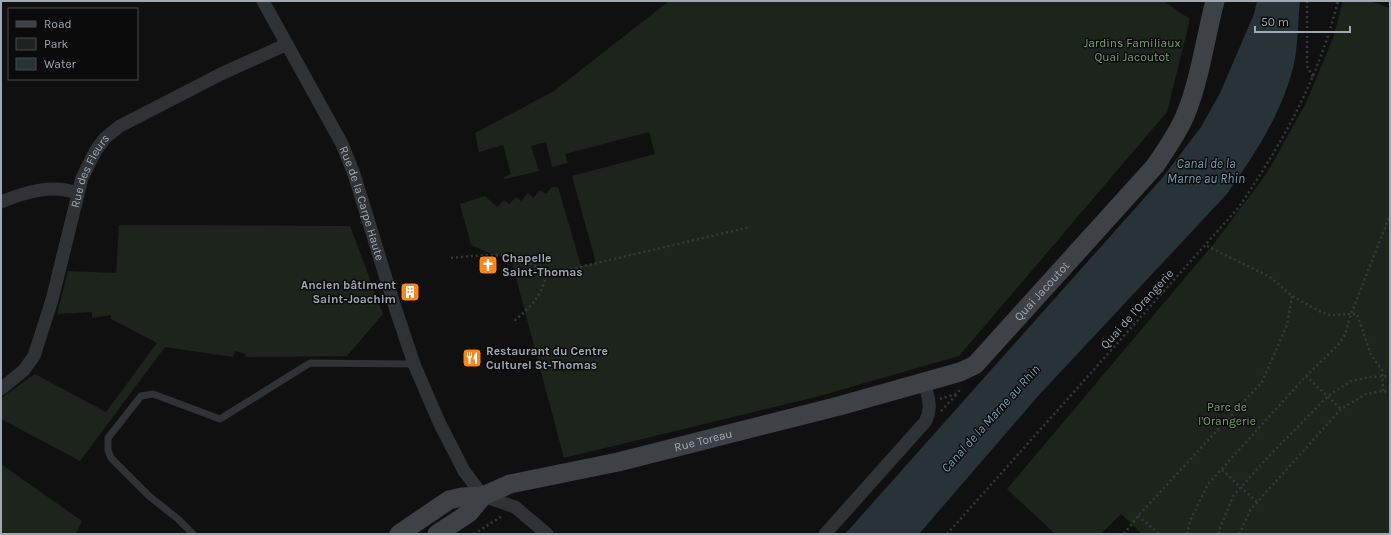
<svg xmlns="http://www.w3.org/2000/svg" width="1391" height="535" viewBox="0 0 1391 535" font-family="Karla,sans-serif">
	<rect width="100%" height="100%" fill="#101011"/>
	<!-- green -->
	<path fill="#1c241c" d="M669,1H1163L1190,19L1167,112L959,356L816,397L564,458L509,252L496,256L471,245L460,204L485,196L497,207L504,200L509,204L516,197L521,201L528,193L533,198L540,190L546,194L552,187H558L581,266L596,263L572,176L655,154L649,132L565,154L568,163L552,167L546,142L531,146L539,171L505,179L504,177L511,174L503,145L479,152L475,133L554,91Z
		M1343,1H1370L1390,8V534H1142L1121,514L1101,534H1055L1007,489L1216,241L1267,173L1306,103L1333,38Z
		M119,225L350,226L383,314L347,356L245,357L246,354L235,351L233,357L165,347L80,461L1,419V398L35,374L106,412L157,343L111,319V315L92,318V312L57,314L68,271L116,273Z
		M1,464L82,521L76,534H1Z"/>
	<!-- water -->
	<path fill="#283337" d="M1257,1H1300C1298,20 1298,40 1295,59C1285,109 1255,154 1226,195L1039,395L919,534H845L1163,177L1201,127L1220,93L1254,14Z"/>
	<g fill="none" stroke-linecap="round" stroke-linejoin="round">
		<!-- path -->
		<path stroke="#363a3d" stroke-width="2.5" stroke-dasharray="2 3" stroke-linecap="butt" d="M1307,1V66L1313,77
			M1207,246L1270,277L1292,296L1319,311L1330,315L1357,314L1371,355L1382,370L1383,391
			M451,258C485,255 520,249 546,275C541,298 530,307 513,322
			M546,275L750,227
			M1306,376L1341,409
			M940,399L956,394L962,388
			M941,411L956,395
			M1222,470L1257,502
			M1138,516L1159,534
			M474,534L502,516
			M947,534L1239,207C1284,140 1318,80 1338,1
			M1124,534L1138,516L1262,382L1287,325L1292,296
			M1187,534L1190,521L1208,484L1306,376L1338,345L1345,335L1351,314L1390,215
			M1219,534L1220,528L1233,496L1269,456L1328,396L1351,381L1369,377L1390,376
			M1239,534L1251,509L1341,409L1366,394L1383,391L1390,392"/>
		<!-- lane -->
		<path stroke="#303336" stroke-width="7" d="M193,534L178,519L149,496L111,458L108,450V438L141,396L153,394L220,419L310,363L414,364"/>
		<!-- street -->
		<g stroke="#303336" stroke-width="13">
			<path id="s1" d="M263,1L342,144L354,174L393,301L414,364L439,422L464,471L483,496L515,507L547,534"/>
			<path d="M1,202C25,192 52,184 77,193"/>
			<path id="s2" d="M1,389L24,370L34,356L52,300L82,178L96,150L105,138L120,126L221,74L285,45"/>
			<path d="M825,534L925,422C933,408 928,397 924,382"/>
		</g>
		<!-- secondary -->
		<g stroke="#3e4246" stroke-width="19">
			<path d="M399,534L449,500L462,497L483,496"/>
			<path id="s3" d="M437,534L469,513L483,496L510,484L618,462L839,406L960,372L975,365L1155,166C1166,150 1177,134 1185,116C1200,80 1205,39 1215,1"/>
		</g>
	</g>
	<!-- icons -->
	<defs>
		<g id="church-square" transform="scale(1)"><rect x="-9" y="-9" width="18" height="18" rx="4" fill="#fc861c" stroke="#0b0b0c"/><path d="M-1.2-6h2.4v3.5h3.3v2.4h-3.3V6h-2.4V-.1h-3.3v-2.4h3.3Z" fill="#fff"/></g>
		<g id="building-square" transform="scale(1)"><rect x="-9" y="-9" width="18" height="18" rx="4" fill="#fc861c" stroke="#0b0b0c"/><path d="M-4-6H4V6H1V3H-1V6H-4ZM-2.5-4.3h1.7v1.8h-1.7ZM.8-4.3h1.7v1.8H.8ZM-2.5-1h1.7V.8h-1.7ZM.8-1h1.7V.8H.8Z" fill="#fff"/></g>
		<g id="restaurant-square" transform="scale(1)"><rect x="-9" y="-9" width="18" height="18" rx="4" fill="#fc861c" stroke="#0b0b0c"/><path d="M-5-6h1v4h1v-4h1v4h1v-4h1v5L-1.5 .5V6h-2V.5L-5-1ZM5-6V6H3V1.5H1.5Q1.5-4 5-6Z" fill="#fff"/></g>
	</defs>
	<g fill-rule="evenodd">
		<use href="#church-square" x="488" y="265"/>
		<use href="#building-square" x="410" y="292"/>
		<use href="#restaurant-square" x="472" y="358"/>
	</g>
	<g text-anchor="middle" stroke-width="3" stroke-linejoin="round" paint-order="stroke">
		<!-- park labels -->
		<g font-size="12" fill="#7ba075" stroke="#0b0b0c">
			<text x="1132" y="47">Jardins Familiaux<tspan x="1132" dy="14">Quai Jacoutot</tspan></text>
			<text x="1227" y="411">Parc de<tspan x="1227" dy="14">l'Orangerie</tspan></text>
		</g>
		<!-- street labels -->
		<g font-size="12" fill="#a0a9b3" stroke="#0b0b0c">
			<text dy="4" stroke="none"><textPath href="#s2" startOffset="241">Rue des Fleurs</textPath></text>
			<text dy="4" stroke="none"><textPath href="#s1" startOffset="226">Rue de la Carpe Haute</textPath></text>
			<text dy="4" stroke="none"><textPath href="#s3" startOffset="670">Quai Jacoutot</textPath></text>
			<text transform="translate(1137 309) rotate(-48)" y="4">Quai de l'Orangerie</text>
			<text dy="4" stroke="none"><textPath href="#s3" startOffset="288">Rue Toreau</textPath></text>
		</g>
		<!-- poi labels -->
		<g font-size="12" font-weight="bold" fill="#a0a9b3" stroke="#0b0b0c" text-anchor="start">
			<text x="502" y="262">Chapelle<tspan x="502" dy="14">Saint-Thomas</tspan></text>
			<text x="396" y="289" text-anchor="end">Ancien bâtiment<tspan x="396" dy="14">Saint-Joachim</tspan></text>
			<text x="486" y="355">Restaurant du Centre<tspan x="486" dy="14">Culturel St-Thomas</tspan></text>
		</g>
		<!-- water labels -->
		<g font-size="13" font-style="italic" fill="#74a0b1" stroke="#0b0b0c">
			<text x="1206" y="168">Canal de la<tspan x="1206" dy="15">Marne au Rhin</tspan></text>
			<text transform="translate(990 418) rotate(-48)" y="5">Canal de la Marne au Rhin</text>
		</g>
	</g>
	<!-- border -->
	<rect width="1391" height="535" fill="none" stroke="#a0a9b3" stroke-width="4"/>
	<!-- legend -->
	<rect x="8" y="8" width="130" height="72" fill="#0b0b0c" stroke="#474a4f"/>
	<rect x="16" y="21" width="20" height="6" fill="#3e4246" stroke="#474a4f"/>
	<text x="44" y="28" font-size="12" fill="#a0a9b3">Road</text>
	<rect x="16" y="38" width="20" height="12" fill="#1c241c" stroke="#474a4f"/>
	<text x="44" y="48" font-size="12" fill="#a0a9b3">Park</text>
	<rect x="16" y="58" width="20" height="12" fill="#283337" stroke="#474a4f"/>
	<text x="44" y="68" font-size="12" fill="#a0a9b3">Water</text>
	<!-- scale -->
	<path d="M1255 26v6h95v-6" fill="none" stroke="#a0a9b3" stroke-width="2"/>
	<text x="1261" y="26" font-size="12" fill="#a0a9b3" stroke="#0b0b0c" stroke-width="3" paint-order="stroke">50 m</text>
</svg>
